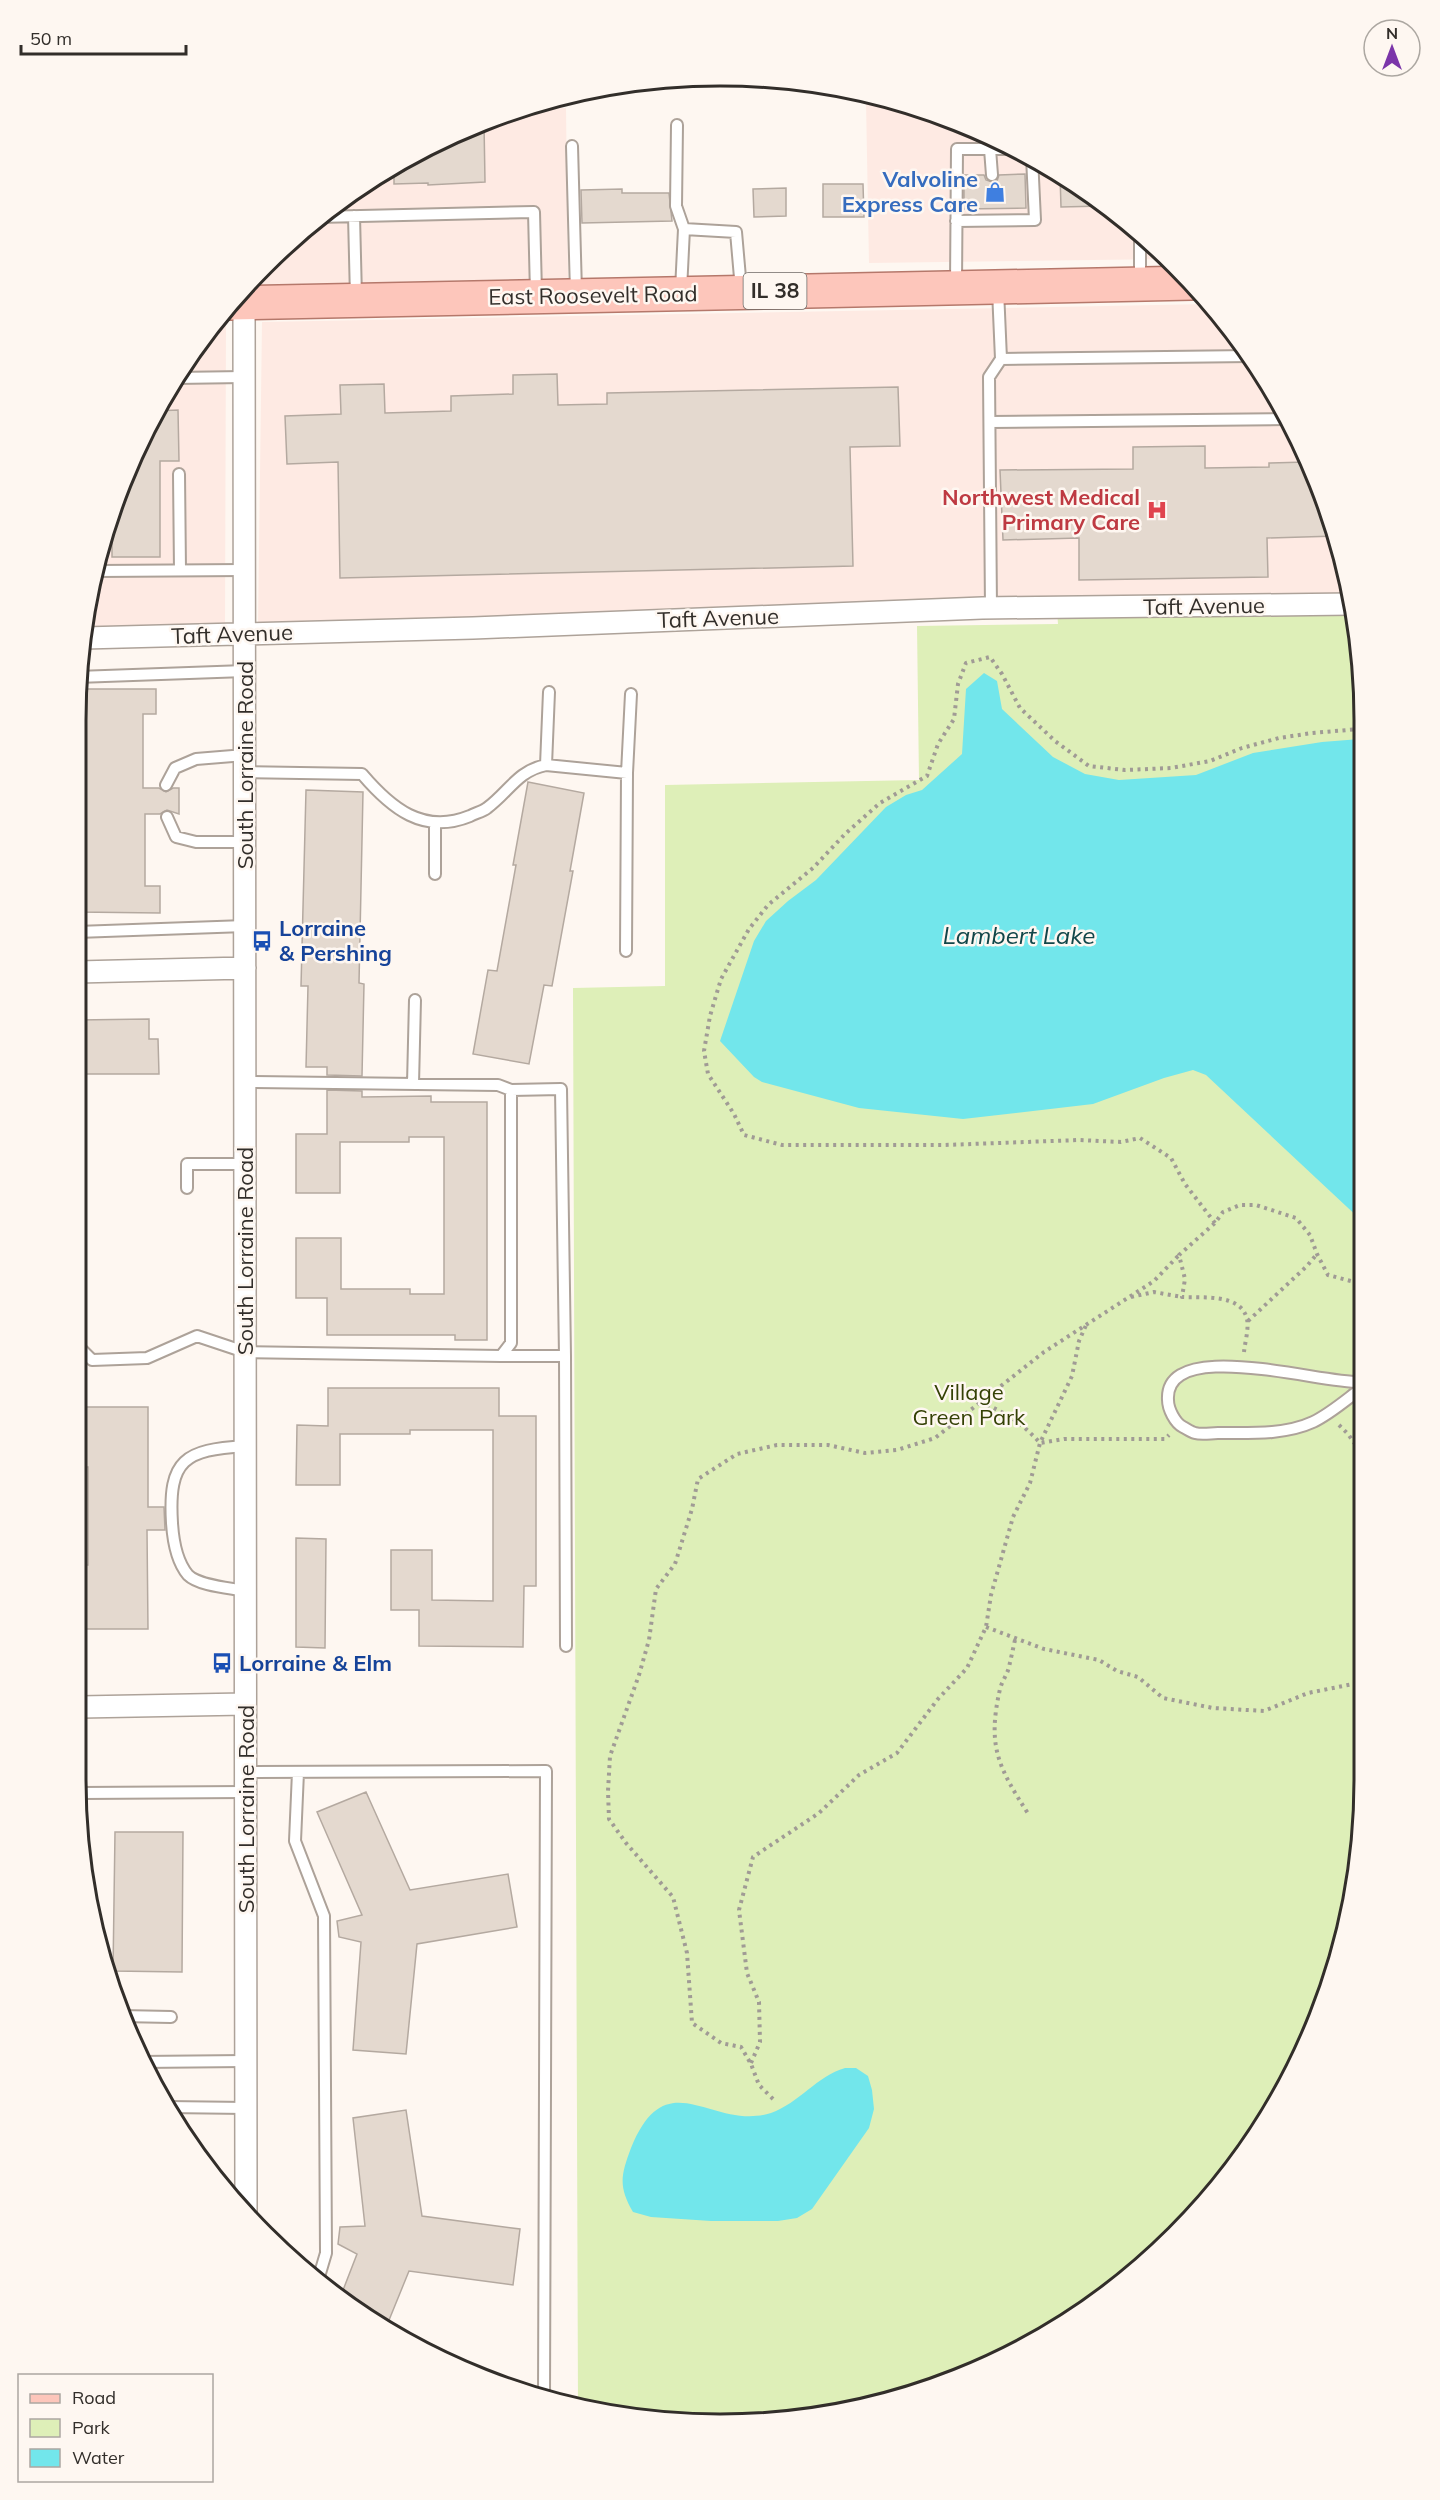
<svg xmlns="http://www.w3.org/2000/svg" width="1440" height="2500" viewBox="0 0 1440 2500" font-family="Mulish,sans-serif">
	<rect width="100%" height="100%" fill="#fef7f1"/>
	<!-- commercial -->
	<path fill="#feeae3" d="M889,100L928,109L1043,162L1169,259L869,263L866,101Z
		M566,108L568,278L258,285L257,274L328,208L435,141L520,109Z
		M1209,304L1256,362L1331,512L1350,594L981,598L258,625L262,322Z
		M226,326L225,625L86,627L109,513L162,397L212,327Z"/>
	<!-- green -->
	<path fill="#deefb8" d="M1352,604L1360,636L1364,1822L1331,1987L1278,2103L1205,2205L1145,2265L1043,2338L967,2376L846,2413L762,2424L636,2420L578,2408L573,988L665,986V785L919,780L917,626L1058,624L1057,610Z"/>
	<!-- water -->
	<path fill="#72e6eb" d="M984,673L997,681L1002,709L1053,757L1085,774L1119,780L1196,775L1253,753L1322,742L1360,739L1362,1221L1206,1075L1193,1070L1164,1078L1093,1104L963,1119L859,1108L762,1082L754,1077L720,1041L754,941L766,921L788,901L816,880L886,807L906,795L922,790L962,754L966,689Z
		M845,2068H856L868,2076L872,2090L874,2109L869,2128L812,2209L797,2218L778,2221H711L651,2217L633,2212C618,2186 621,2175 631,2148C667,2059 712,2132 771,2113C799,2103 817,2076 845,2068Z"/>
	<!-- building -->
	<path fill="#e4d9cf" stroke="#b4a9a0" stroke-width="1.5" d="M484,123L485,182L428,185V183L394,184V167L435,141Z
		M1025,174L1026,208L964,209V175H984L986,180L992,182L997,181L999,175Z
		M1060,175L1064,178L1101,206L1061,207Z
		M823,184H863L864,217H823Z
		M786,188V216L754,217L753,189Z
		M622,189V193H669L672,221L582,223L581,190Z
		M557,374L558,405L607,404V393L898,387L900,446L850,447L853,566L340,578L338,462L287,464L285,416L341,414L340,385L384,384L385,413L451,411V396L513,394V375Z
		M178,410L179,461H160V557H112V507L155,411Z
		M1205,446V468L1269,467V463L1306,462L1331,512L1336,536L1267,538L1268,577L1079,580V538L1003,540L1000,470L1133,469V447Z
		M76,689H156V714H143V788H159L166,792L173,788H179V814L167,810L160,814H145V886H160V913L77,912V888H79L80,717H76Z
		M528,782L584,793L570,871H573L552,986L544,985L529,1064L473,1054L488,970L497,971L516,865H513Z
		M306,790L363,792L359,983L364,984L362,1076L327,1075V1067H306L308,986H301Z
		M149,1019V1039H158L159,1074H78V1020Z
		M327,1090L362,1091V1097L431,1096V1102H487V1340H455V1335H327V1298H296V1238H341V1289H410V1294H444V1137H409V1142H340V1193H296V1134H327Z
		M328,1388H499V1416H536V1586H524L523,1647L419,1646V1610H391V1550H432V1600L493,1601V1430H410V1434H340V1485H296L297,1425L328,1426Z
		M81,1407H148V1507H164L165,1530H147L148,1629H81V1565H88V1467H81Z
		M296,1538L326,1539L325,1648L296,1647Z
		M366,1792L410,1890L508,1874L517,1927L417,1944L406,2054L353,2050L361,1942L339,1937L337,1921L362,1915L317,1812Z
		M115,1832H183L182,1972L113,1971Z
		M406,2110L422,2216L520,2229L513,2285L409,2271L385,2330L361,2316L340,2298L357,2254L338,2244L340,2227L365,2226L353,2118Z"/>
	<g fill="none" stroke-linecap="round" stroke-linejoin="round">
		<!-- lane casing -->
		<g stroke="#ada299" stroke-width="14">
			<path id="lane" d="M677,125L676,206L684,229
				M572,146L576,292
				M990,149L992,175
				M354,216L356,297
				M318,217L534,212L536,293
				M956,221L1035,220L1032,157
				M1140,236V281
				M956,284L957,149H1014
				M681,290L684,229L736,232L741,289
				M1001,359L1251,356
				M175,378L244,377
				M990,422L1285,419
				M179,474L180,570
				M98,571L244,570
				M991,608L989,377L1001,359L998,290
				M77,677L245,671
				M546,765L627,773L631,694
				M245,772L362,774C391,808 423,835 470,816C475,813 482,812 487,808C509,792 517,771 546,765L549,692
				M166,785L175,768L196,759L245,755
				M167,817L176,837L196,842H245
				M435,874V823
				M77,932L245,926
				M626,951L627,773
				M413,1084L415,1000
				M511,1090L561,1089L565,1356
				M187,1188V1164H245
				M79,1347L92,1360L147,1358L197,1336L245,1352L501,1356L511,1343V1090L498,1085L245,1082
				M501,1356H565L566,1646
				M1362,1382C1325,1385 1164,1335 1168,1400C1168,1409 1175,1423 1183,1427C1187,1429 1191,1432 1195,1433C1202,1435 1211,1433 1218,1433C1249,1433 1285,1435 1313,1422C1330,1414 1347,1399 1362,1388
				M245,1446C185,1450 168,1459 172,1523C173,1539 177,1562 188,1575C199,1586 231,1588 245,1591
				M245,1772L546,1771L544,2400
				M298,1772L295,1841L324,1916L326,2253L318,2280
				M80,1793L245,1792
				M121,2016L171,2017
				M140,2062L246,2061
				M167,2107L246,2108"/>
		</g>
		<!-- street casing -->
		<g stroke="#ada299" stroke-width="24">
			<path id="street" d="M244,290L246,2215
				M84,638L473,628L982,608L1352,604
				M77,972L245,968
				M80,1707L245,1704"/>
		</g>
		<!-- primary casing -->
		<g stroke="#b5786b" stroke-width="36">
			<path id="primary" d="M229,303L1192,283"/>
		</g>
		<!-- path -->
		<path stroke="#a09b95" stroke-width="4" stroke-dasharray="3 4.5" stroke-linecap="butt" d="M1215,1223L1185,1184L1171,1158L1140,1138L1121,1142L1079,1140L945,1145H782L744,1135L734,1114L708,1074L704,1051L710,1016L721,979L749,929L768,905L813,868L846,833L880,803L927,776L938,744L954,719L958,684L966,663L990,657L1002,674L1020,708L1055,741L1089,766L1125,770L1171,768L1210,761L1242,748L1279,738L1312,733L1360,729
			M1131,1297L1154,1292L1182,1297
			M1248,1321L1307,1266L1317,1254
			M1244,1352C1245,1342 1249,1329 1247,1319C1241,1293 1202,1298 1182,1297L1185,1279L1179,1255L1215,1223L1223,1212L1240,1205H1256L1296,1218L1310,1235L1317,1254L1328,1275L1362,1284
			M980,1402C1005,1412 1022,1423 1040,1443L1064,1439H1165L1169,1435
			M1339,1425L1348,1434L1362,1454
			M986,1627L1044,1649L1099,1660L1117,1671L1138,1677L1163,1698L1213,1708L1264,1711L1308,1693L1363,1682
			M1015,1640C1013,1649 1011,1658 1009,1667C1007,1675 1002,1681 1000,1689C987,1746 998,1767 1029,1815
			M751,2063L760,2042L759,2002L747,1973L739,1910L753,1857L819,1813L859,1775L897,1753L938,1699L967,1668L986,1627L991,1595L1013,1517L1030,1483L1040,1443L1072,1376L1079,1341L1087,1323
			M773,2099L759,2085L751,2064L741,2047L721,2043L692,2023L687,1953L673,1897L626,1843L609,1819L608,1791L610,1756L639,1675L649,1640L656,1589L675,1564L692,1509L698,1479L737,1454L777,1445H828L865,1453L897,1450L935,1438L1044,1352L1154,1281L1179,1255"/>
		<!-- lane -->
		<use href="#lane" stroke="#fff" stroke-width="10"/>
		<!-- street -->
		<use href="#street" stroke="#fff" stroke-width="21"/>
		<!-- primary -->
		<use href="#primary" stroke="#fdc6bb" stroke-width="33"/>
	</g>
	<!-- icons -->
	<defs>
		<g id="shop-bare" transform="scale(1.62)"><path d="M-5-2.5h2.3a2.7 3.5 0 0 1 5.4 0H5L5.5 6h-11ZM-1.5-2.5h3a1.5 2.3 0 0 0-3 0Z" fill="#3f7fe0" stroke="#fef7f1" stroke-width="2.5" paint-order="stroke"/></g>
		<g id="hospital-bare" transform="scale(1.62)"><path d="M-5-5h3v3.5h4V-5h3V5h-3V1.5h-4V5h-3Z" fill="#e0444e" stroke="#fef7f1" stroke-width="2.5" paint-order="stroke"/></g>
		<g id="bus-bare" transform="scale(1.62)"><path d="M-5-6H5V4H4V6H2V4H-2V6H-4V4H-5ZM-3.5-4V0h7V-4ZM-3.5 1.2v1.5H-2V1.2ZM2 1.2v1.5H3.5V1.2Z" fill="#1a4fb4" stroke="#fef7f1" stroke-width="2.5" paint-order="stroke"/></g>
	</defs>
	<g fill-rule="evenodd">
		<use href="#shop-bare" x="995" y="192"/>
		<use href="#hospital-bare" x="1157" y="510"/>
		<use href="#bus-bare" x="262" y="941"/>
		<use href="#bus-bare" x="222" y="1663"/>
	</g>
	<g text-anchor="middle" stroke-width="5" stroke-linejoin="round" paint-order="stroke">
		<!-- shield labels -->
		<rect fill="#fef7f1" stroke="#6f6a66" stroke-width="1.5" x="743.5" y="273" width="63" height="36" rx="4.5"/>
		<g font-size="21" font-weight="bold" fill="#322e2a">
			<text x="775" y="298">IL 38</text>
		</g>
		<!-- shop labels -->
		<g font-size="22" font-weight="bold" fill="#366cbe" stroke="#fef7f1" text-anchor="end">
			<text x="978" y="187">Valvoline<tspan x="978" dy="25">Express Care</tspan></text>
		</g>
		<!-- street labels -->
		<g font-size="22" fill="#322e2a" stroke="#fef7f1">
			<text transform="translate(593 295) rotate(-1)" y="8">East Roosevelt Road</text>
			<text transform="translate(1204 606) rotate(-1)" y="8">Taft Avenue</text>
			<text transform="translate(718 618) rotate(-2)" y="8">Taft Avenue</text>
			<text transform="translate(232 634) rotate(-2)" y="8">Taft Avenue</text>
			<text transform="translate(245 765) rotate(-90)" y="8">South Lorraine Road</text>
			<text transform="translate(245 1251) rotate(-90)" y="8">South Lorraine Road</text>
			<text transform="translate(246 1809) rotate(-90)" y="8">South Lorraine Road</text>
		</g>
		<!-- health labels -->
		<g font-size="22" font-weight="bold" fill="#be3a42" stroke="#fef7f1" text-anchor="end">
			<text x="1140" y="505">Northwest Medical<tspan x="1140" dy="25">Primary Care</tspan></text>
		</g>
		<!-- transit labels -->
		<g font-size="22" font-weight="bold" fill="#164399" stroke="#fef7f1" text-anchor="start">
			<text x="279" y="936">Lorraine<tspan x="279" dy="25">&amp; Pershing</tspan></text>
			<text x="239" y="1671">Lorraine &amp; Elm</text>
		</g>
		<!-- park labels -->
		<g font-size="22" fill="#344105" stroke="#fef7f1">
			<text x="969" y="1400">Village<tspan x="969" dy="25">Green Park</tspan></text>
		</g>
		<!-- water labels -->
		<g font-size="24" font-style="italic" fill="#114649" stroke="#fef7f1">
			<text x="1019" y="944">Lambert Lake</text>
		</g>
	</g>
	<!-- crop -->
	<path d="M0 0H1440V2500H0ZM720 86H720A634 634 0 0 1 1354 720V1780A634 634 0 0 1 720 2414H720A634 634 0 0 1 86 1780V720A634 634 0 0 1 720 86Z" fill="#fef7f1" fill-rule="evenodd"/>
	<path fill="none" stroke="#322e2a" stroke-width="3" d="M720 86H720A634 634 0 0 1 1354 720V1780A634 634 0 0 1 720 2414H720A634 634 0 0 1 86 1780V720A634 634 0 0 1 720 86Z"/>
	<!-- legend -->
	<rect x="18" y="2374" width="195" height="108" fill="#fef7f1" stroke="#aca7a1" stroke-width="1.5"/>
	<rect x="30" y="2394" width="30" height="9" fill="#fdc6bb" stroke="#aca7a1" stroke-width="1.5"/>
	<text x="72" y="2404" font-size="18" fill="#322e2a">Road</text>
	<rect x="30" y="2419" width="30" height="18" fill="#deefb8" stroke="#aca7a1" stroke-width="1.5"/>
	<text x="72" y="2434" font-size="18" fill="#322e2a">Park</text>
	<rect x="30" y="2449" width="30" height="18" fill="#72e6eb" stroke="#aca7a1" stroke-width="1.5"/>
	<text x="72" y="2464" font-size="18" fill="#322e2a">Water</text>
	<!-- north arrow -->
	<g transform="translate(1392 48)"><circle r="28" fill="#fef7f1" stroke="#aca7a1" stroke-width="1.5"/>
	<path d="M0-4.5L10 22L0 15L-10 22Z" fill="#7b35a9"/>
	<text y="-9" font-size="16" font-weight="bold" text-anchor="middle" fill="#322e2a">N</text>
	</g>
	<!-- scale -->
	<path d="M21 45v9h165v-9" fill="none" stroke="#322e2a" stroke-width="3"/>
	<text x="30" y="45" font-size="18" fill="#322e2a" stroke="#fef7f1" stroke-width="4.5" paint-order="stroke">50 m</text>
</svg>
